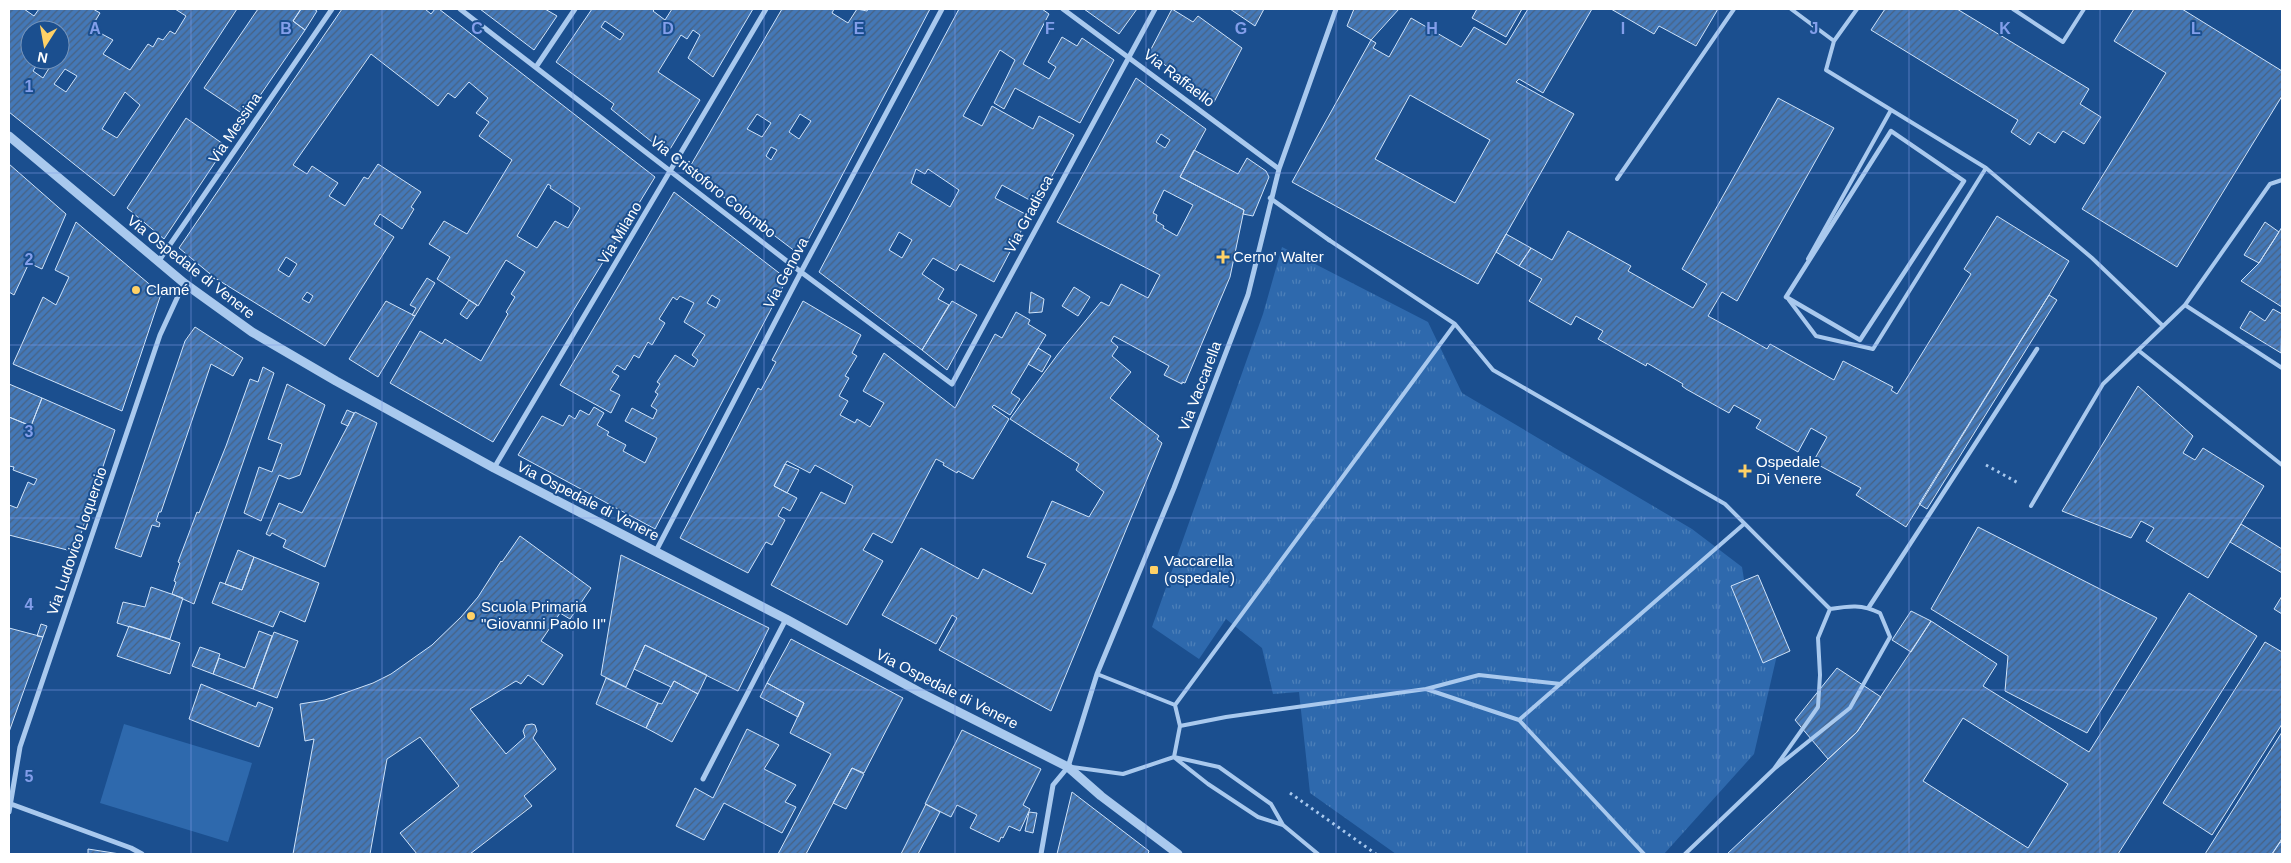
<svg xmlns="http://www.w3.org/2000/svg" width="2291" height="863" viewBox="0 0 2291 863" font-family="Helvetica,sans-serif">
	<defs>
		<pattern id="park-tufts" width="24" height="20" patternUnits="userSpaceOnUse" patternTransform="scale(1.25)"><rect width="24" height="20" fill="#2e69ad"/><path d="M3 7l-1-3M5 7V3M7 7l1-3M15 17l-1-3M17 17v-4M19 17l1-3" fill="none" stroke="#4d80b9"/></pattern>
		<pattern id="building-hatch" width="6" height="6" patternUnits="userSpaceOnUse" patternTransform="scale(1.25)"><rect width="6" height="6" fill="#4478b7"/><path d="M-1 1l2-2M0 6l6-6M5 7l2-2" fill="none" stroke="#486282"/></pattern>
	</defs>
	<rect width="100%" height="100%" fill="#1b4f8f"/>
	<!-- grass -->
	<path fill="#2e69ad" d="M124,724L252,763L228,842L100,803Z"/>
	<!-- park -->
	<path fill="url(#park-tufts)" d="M1282,247L1428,322L1462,393L1692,529L1742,567L1751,624L1777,655L1754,754L1664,854H1396L1310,793L1299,692L1273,694L1262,648L1226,619L1199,659L1152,627L1263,314Z"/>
	<!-- building -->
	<path fill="url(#building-hatch)" stroke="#cfe3fa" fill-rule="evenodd" d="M9,9H24L34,16L39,9H93L100,13L91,28L113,40L103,54L130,70L148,44L153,47L158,38L163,40L170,31L175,34L186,16L175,9H237L114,196L9,112ZM30,30H60V44L63,46L60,51V60H54L43,78L33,71L40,60H30ZM65,69L77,76L66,92L54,84ZM125,92L140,105L117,138L102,129Z
		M258,9H301L293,21L305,30L246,116L204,88Z
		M301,9H314L317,11L305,30L293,21Z
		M342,9H425L431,14L435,9H439L655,177L493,442L390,383L420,331L442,344L445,339L481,361L508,314L506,312L515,297L511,294L525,272L506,260L478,306L437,279L450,257L429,244L444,221L467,234L512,160L479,136L489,122L476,113L488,98L469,82L455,98L448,93L438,106L371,54L293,165L307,174L312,166L338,183L329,196L345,206L364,177L368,179L378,164L421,192L411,207L414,209L402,229L380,214L374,224L394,237L325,346L215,278L179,248ZM548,184L551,186L550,188L580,208L568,228L555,221L537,248L517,236ZM286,257L297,264L289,277L278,270ZM307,292L313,296L309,303L302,299Z
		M480,9H545L557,16L534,50Z
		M592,9H655L653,11L665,20L672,9H753L713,77L688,58L700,35L693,30L687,39L681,35L658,72L700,100L667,154L611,109L614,104L556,62ZM605,21L624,34L620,40L601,27Z
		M782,9H834L832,13L848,23L857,9L867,11L868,9H930L800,255L688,170ZM757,114L771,123L762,137L747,129ZM800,114L811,121L799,139L789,132ZM771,147L777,150L771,160L766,156Z
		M959,9H1042L1049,14L1023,64L1049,79L1056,67L1048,62L1062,37L1077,46L1082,38L1114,60L1080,123L1015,88L1004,109L994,103L1015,60L1000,50L963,116L982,126L992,106L1033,129L1039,116L1074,135L1037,204L1002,185L995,198L1029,216L994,282L960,264L956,271L933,258L922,274L944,289L938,299L949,305L922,350L819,272ZM916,169L925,174L928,169L959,190L950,207L911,183ZM899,232L912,240L902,258L889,250Z
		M1084,9H1137L1119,34Z
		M1172,9L1193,22L1198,16L1242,48L1214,102L1149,53Z
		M1230,9H1264L1255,26Z
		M1354,9H1399L1371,40L1347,26Z
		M1477,9H1522L1506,37L1472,18Z
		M1528,9H1592L1543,93L1519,79L1516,82L1574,114L1478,284L1292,182L1371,40L1376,43L1373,48L1389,57L1411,18L1461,47L1474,27L1506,45ZM1410,95L1490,140L1455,203L1375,159Z
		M1611,9H1718L1696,46L1659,26L1654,34Z
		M1885,9H1957L2089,89L2080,104L2101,117L2084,144L2063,131L2055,143L2038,132L2030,145L2011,132L2018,120L1871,30Z
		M2134,9H2182L2282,71V96L2177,267L2082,209L2166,73L2114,41Z
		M1136,78L1206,129L1180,177L1244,210L1230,277L1185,383L1182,382V384L1164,375L1169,366L1114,336L1111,341L1118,347L1112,356L1131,372L1110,398L1159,436L1157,439L1162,443L1051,711L939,650L957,618L952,615L936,644L882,615L921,548L978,579L983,569L1032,594L1046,564L1027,557L1052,501L1089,517L1104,492L1076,470L1079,464L1010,419L1058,354L1101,302L1109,306L1121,284L1148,298L1160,275L1057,222ZM1161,134L1170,140L1165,148L1156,142ZM1164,190L1193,205L1177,236L1163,228L1164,226L1156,221L1157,215L1153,213Z
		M1778,98L1834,128L1737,301L1722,292L1708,316L1741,334L1767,349L1770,344L1834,380L1843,361L1893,387L1891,390L1897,394L1971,274L1964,269L1997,216L2069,261L2049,295L1906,527L1856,495L1861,488L1813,462L1827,437L1811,428L1798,452L1756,428L1761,420L1734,405L1729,413L1686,389L1682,386L1683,384L1647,363L1646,366L1598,339L1603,331L1576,316L1571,325L1529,301L1542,279L1519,266L1531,248L1552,260L1568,231L1631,266L1628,271L1693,308L1707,284L1682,269Z
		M186,118L226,146L164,239L127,208Z
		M1194,150L1238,174L1247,158L1266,171L1269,177L1253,216L1243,214L1244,210L1180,177Z
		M9,164L66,214L42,269L29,263L14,295L9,292Z
		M674,192L787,279L655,529L518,455L542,416L563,426L569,415L575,419L580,410L589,415L594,407L604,413L597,425L609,432L607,435L626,445L623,451L645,463L657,438L625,421L632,408L653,419L657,410L651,406L658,394L655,392L660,384L657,382L675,355L694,367L698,360L692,355L705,335L684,322L694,303L680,296L677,300L673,297L659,319L665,323L652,345L648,342L639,358L634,355L625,370L617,365L612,372L619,376L610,390L620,395L611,413L560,385ZM712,295L720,300L716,308L707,303Z
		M76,222L161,294L122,411L13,364L43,297L56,305L69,277L55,270Z
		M2265,222L2279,232L2259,263L2244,255Z
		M2282,227V307L2241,281L2259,263Z
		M1506,234L1531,248L1519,266L1496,252Z
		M427,278L435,283L415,316L412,315L416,308L410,305Z
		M1074,287L1090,297L1078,316L1062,306Z
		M1031,292L1044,299L1042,312L1029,313Z
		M2049,295L2057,300L1927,509L1919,504Z
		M469,300L477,305L467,319L460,314Z
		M386,301L415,316L378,377L349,359Z
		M803,301L861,335L852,353L857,356L845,376L849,378L839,396L848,401L840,415L855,423L857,419L870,427L884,403L863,391L884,353L955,408L995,334L1002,338L1016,312L1030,320L1028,324L1046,335L1011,393L1020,399L1010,415L994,405L992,407L1009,419L973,479L958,471L957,473L943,465L944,463L936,459L892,543L873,533L863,550L883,561L847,625L771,585L821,492L845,504L853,486L815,465L810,473L787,461L774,486L797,498L790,511L783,507L778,516L785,520L772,545L766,542L748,573L680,538L758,388L761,390L776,362L772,360Z
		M952,301L977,315L947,370L922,350Z
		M2273,309L2282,314L2281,353L2240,328L2250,311L2265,321Z
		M195,327L243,358L233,376L211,364L161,512H159L156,521L160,523L159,527L152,525L141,557L115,548L185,341Z
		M1038,348L1051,356L1042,372L1028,364Z
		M263,367L274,373L194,604L172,594L176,582L174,581L180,563L178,562L197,512L199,513L226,446L250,379L258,382Z
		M9,384L42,398L31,426L9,417Z
		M287,384L325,405L300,475L289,479L279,475L261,521L244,513L259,467L272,472L282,444L268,439Z
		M2138,386L2193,436L2183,453L2195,460L2203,448L2264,486L2208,578L2146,541L2154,528L2141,521L2131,538L2062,511Z
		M42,398L115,430L75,552L9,535V505L17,508L28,482L34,485L37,479L13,470L14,467L9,466V417L31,426Z
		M347,410L354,413L348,426L341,423Z
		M355,412L377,423L325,567L283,547L286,540L272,533L270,536L266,534L279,503L302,513Z
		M785,464L799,470L787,493L774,486Z
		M2241,524L2282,549V573L2230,542Z
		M1978,527L2157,618L2087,733L2005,691L2008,656L1931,609Z
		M520,536L591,588L570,619L560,613L541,641L563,655L543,685L528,675L521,684L516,681L470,709L506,754L525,737L523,731L526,725L532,724L535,725L537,731L533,738L556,769L524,796L532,806L470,854H417L400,833L459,786L420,737L387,759L370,854H293L314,739L305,741L300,704L325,700L373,683L391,674L432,645L461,617L478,597L501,561L502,562Z
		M238,550L254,557L242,590L225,584Z
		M621,555L769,628L738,691L645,645L626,687L601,675Z
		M254,557L319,583L305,622L280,611L273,627L212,603L220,582L242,590Z
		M1758,575L1790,651L1763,663L1731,586Z
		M151,587L183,598L170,639L117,623L123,602L145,607Z
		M2189,593L2257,636L2118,854H1727L1857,732L1931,621L1997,664L1983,686L2089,752ZM1963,718L2068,784L2028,848L1923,781Z
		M2282,596V614L2274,609Z
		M1911,611L1931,621L1911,652L1892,640Z
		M41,624L47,626L43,637L37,636Z
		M129,626L180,643L170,674L117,656Z
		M9,628L43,637L9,732Z
		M259,631L272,636L253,689L213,674L219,658L245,668Z
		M274,632L298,641L277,698L253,689Z
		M791,639L903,698L864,773L852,768L806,854H778L831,754L790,733L804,703L767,683Z
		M2265,642L2282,652V724L2212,835L2163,803Z
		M645,645L707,675L698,694L674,681L671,687L634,669Z
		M200,647L220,654L213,674L192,666Z
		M1837,668L1881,697L1857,732L1828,759L1795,720Z
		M606,678L658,703L646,728L596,704Z
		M674,681L698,694L672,742L646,728L658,703L662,704Z
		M767,683L804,703L798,717L760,697Z
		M201,684L256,707L258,702L273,708L259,747L189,719Z
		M747,729L779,745L764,769L796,785L785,802L796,807L782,833L724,803L704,840L676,826L695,788L713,798Z
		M962,730L1041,769L1023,805L1030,809L1020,831L1009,826L1003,838L1001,837L999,842L970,828L977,815L957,805L951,817L925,804Z
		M2282,732V838L2280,842L2272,854H2205Z
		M852,768L864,774L846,809L833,803Z
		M1072,792L1149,851L1148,854H1057Z
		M926,804L940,812L918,854H901Z
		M1029,812L1037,813L1033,833L1025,831Z
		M2280,842L2282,843V854H2272Z
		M88,849L120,854H88Z"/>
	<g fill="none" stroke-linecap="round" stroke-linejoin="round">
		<!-- path -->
		<path stroke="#a9c9ee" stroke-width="3" stroke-dasharray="2.5 4" stroke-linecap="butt" d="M1986,465L2020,484
			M1290,793L1376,854"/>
		<!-- service -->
		<path stroke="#a9c9ee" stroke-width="4" d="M1791,9L1834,41
			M1857,9L1834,41L1826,70L1986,168L2092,258L2163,326
			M2013,9L2063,42L2084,9
			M1617,179L1734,9
			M1329,240L1455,324L1493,370L1725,504L1830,609
			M1808,259L1891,110
			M1789,300L1816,336L1873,349L1986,168
			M2185,305L2282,368
			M2138,350L2282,465
			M2031,506L2103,384L2185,305L2270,184L2282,180
			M1097,674L1175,705
			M1426,689L1479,675L1561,684
			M1175,705L1455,324
			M1519,720L1744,524
			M1180,726L1226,717L1426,689L1519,720L1644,854
			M1174,757L1180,726L1175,705
			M1175,758L1208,784L1258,817L1283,825
			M1072,767L1123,774L1174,757L1219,767L1271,804L1283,825L1318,854
			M1685,854L1774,769L1850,708L1890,637L1880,613C1862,604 1849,606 1830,609L1818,638L1820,675L1818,707L1774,769"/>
		<!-- pedestrian -->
		<path stroke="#a9c9ee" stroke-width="4.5" d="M1891,131L1964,181L1860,340L1786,297Z
			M1270,198L1329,240
			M1869,607L2037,349"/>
		<!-- minor -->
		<path stroke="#a9c9ee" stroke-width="5" d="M460,9L801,272L952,384L1155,9
			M1063,9L1279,169
			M536,67L575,9
			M158,262L332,9
			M494,468L766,9
			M656,551L801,272L942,9
			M703,779L786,619
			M11,804L131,848L142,854
			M9,812L20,747L160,335L184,283
			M1041,854L1053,785L1068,767L1097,674L1174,488L1248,295L1279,169L1336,9"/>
		<!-- tertiary -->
		<path stroke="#a9c9ee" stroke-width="9" d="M9,136L184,283L252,332L336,381L494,468L786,619L923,694L1068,767L1101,796L1178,854"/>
	</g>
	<!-- grid -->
	<path fill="none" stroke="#839eea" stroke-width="1" stroke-opacity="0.55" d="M191,9V854M382,9V854M573,9V854M764,9V854M955,9V854M1146,9V854M1336,9V854M1527,9V854M1718,9V854M1909,9V854M2100,9V854M9,173H2282M9,345H2282M9,518H2282M9,690H2282"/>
	<!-- markers -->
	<g fill="#ffd166" stroke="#1b4f8f" stroke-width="2">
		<path d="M1220.5 249.5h5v5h5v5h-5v5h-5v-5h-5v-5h5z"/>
		<circle cx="136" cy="290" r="5"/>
		<path d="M1742.5 463.5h5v5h5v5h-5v5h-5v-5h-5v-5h5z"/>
		<rect x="1149" y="565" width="10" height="10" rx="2.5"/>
		<circle cx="471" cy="616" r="5"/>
	</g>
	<g text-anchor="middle" stroke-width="4" stroke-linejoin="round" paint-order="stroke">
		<!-- street labels -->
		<g font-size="15" fill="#fff" stroke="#1b4f8f">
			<text transform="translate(1179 78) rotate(37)" y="5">Via Raffaello</text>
			<text transform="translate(235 128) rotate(-56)" y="5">Via Messina</text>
			<text transform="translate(713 187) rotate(38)" y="5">Via Cristoforo Colombo</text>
			<text transform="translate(1029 214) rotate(-62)" y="5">Via Gradisca</text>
			<text transform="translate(620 233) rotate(-59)" y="5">Via Milano</text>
			<text transform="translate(191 267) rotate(38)" y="5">Via Ospedale di Venere</text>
			<text transform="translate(786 273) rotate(-62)" y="5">Via Genova</text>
			<text transform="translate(1200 386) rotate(-69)" y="5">Via Vaccarella</text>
			<text transform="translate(588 501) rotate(27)" y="5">Via Ospedale di Venere</text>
			<text transform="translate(77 541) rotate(-71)" y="5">Via Ludovico Loquercio</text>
			<text transform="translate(947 689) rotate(27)" y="5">Via Ospedale di Venere</text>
		</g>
		<!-- poi labels -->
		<g font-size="15" fill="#fff" stroke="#1b4f8f" text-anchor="start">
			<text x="1233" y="262">Cerno' Walter</text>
			<text x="146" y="295">Clamé</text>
			<text x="1756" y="467">Ospedale<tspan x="1756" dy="17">Di Venere</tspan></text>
			<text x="1164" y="566">Vaccarella<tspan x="1164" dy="17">(ospedale)</tspan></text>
			<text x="481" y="612">Scuola Primaria<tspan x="481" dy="17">"Giovanni Paolo II"</tspan></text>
		</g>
	</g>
	<g font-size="16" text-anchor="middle" font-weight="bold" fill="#839eea" stroke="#1b4f8f" stroke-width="4" stroke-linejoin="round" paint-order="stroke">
		<text x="95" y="34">A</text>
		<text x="286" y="34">B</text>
		<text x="477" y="34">C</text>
		<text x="668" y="34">D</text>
		<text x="859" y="34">E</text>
		<text x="1050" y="34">F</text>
		<text x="1241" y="34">G</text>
		<text x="1432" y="34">H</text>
		<text x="1623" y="34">I</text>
		<text x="1814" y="34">J</text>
		<text x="2005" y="34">K</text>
		<text x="2196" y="34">L</text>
		<text x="29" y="92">1</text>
		<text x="29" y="265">2</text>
		<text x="29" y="437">3</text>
		<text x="29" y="610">4</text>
		<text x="29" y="782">5</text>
	</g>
	<!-- border -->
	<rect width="2291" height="863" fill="none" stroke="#ffffff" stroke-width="20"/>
	<!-- north arrow -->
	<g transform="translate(45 45) rotate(191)"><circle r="24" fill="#1b4f8f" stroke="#7695bc"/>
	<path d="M0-4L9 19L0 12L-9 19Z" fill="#ffd166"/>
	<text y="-8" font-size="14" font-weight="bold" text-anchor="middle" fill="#ffffff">N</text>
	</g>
</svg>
